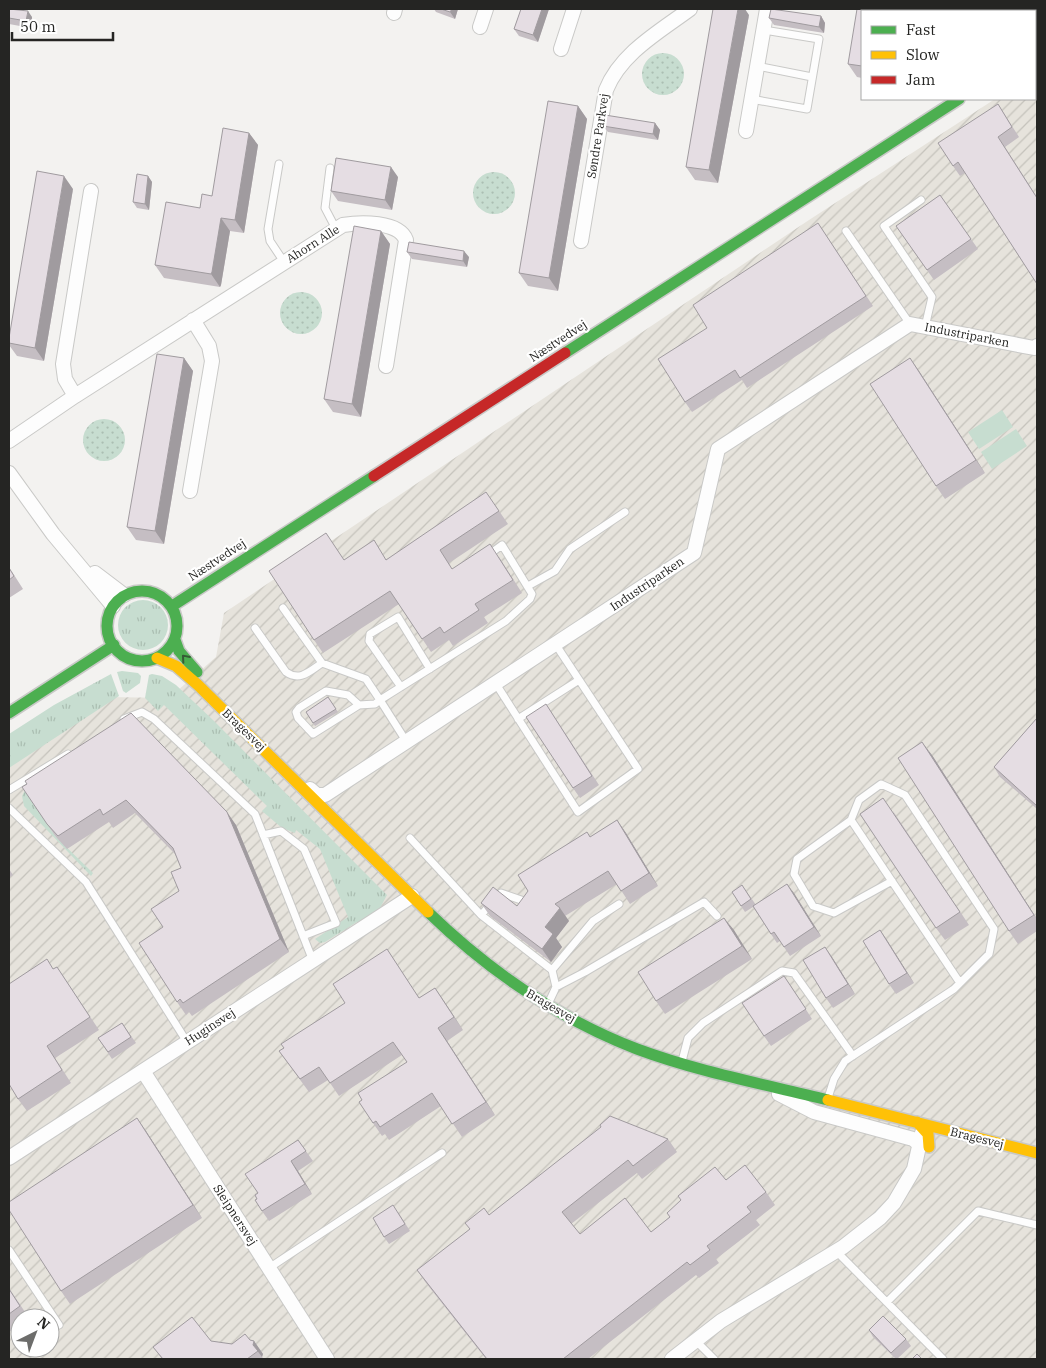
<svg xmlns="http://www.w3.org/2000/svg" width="1046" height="1368" viewBox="0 0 1046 1368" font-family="'IBM Plex Serif',serif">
	<defs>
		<pattern id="industrial-furrows" width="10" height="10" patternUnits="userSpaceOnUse" patternTransform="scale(1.25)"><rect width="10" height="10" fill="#e6e3dc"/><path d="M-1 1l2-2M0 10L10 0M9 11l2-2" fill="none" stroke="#c5c3bc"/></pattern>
		<pattern id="grass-tufts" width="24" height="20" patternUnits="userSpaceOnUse" patternTransform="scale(1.25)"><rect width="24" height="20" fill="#c7ddd0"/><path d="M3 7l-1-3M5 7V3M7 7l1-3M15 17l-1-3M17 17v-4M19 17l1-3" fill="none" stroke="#abbeb2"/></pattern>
		<pattern id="park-dots" width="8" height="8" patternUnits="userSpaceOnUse" patternTransform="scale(1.25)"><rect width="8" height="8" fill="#c7ddd0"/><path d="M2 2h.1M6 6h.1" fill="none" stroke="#abbeb2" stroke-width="1.8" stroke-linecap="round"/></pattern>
	</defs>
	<rect width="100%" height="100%" fill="#f3f2f0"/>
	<!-- industrial -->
	<path fill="url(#industrial-furrows)" fill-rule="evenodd" d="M1037,71V1359H9V760L108,697L169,698L216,657L224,613L809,220L995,99H1035V73ZM20,1318H50V1348H20Z"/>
	<!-- grass -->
	<path fill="url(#grass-tufts)" d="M118 625a25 25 0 1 1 50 0a25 25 0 1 1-50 0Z
		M122,671L138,673L141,676L140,683L126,693L123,691L117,672Z
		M111,674L119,696L9,768V734L54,705Z
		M152,674L162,676L176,685L213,720L375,883L387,895L380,908L359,923L357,922L325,942L320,943L315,939L348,917L320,849L296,830L295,833L282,828L262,811L267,806L164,705L158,711L145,698L149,675Z
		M25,790L56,837L93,873L91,876L24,806L22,796Z"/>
	<!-- park -->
	<path fill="url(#park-dots)" d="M642 74a21 21 0 1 1 42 0a21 21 0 1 1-42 0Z
		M473 193a21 21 0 1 1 42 0a21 21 0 1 1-42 0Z
		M280 313a21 21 0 1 1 42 0a21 21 0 1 1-42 0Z
		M83 440a21 21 0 1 1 42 0a21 21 0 1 1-42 0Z"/>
	<!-- garden -->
	<path fill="#c7ddd0" d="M1002,410L1013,427L979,449L968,432Z
		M1016,429L1027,446L992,469L981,452Z"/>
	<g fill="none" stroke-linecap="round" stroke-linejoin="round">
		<!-- lane casing -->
		<g stroke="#c9c9c7" stroke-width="9">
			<path id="lane" d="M757,66L812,77
				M751,99L807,109L819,39L764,30
				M279,164L268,229L270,241L284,262
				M330,168L325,208L336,229
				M921,200L884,226L932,297L925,327
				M846,231L910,324
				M528,586L555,571L570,549L625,512
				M283,608L322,663L366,679L380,700L506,621L530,599L532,594L502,545L487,556
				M255,628L286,672C300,682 310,671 322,663
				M496,684L578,812L638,769L556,645
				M401,687L369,641L370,634L398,617L430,669
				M359,705L313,734L298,718L296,712L299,708L326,691L348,695L359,705L375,704L380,700L406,741
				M124,719L142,712L154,719L255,814L313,961
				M518,719L579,680
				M9,790L68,754
				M9,808L86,882L187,1042
				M851,820L797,859L794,874L813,906L834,913L892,881
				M263,835L281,831L304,849L336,923L303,936
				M410,838L481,915L552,970
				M481,915L501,893L527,902
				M556,987L585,972L704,902L717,916
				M549,1002L556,987L552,970L593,921L619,904
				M682,1061L688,1038L703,1023L782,971L794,973L853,1056
				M828,1098L834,1079L845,1061L954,989L989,954L994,929L905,795L881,784L859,800L851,820L960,983
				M9,1250L59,1325
				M841,1256L943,1359
				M269,1268L442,1153
				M887,1302L978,1211L1037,1225
				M696,1341L714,1359"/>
		</g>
		<!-- street casing -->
		<g stroke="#c9c9c7" stroke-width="16">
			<path id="street" d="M913,11L914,9
				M394,13L395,9
				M480,27L486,9
				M561,49L574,9
				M746,131L767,9
				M581,241L606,90C621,53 659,32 690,9
				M75,396L65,379L63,364L91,191
				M9,441L75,396L343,225C360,222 399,221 406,240L386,366
				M9,473L53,534L113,606
				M190,491L212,361L209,346L193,320
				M95,573L124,595
				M310,789L317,795H325L694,553L718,449L910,324L1034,348L1037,346
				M143,1071L327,1359
				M779,1094L814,1112L913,1139L920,1145
				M9,1158L412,896
				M672,1359L721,1321L843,1247L880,1218L894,1203L914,1169L922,1133"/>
		</g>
		<!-- fast casing -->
		<g stroke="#c9c9c7" stroke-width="14">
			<path id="fast" d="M565,353L959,99
				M107 626a35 35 0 1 1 70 0a35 35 0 1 1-70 0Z
				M172,606L374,476
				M175,640L179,651L197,672
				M9,713L114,645
				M428,912C488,970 559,1019 637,1049C699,1072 764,1084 828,1100"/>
		</g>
		<!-- slow casing -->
		<g stroke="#c9c9c7" stroke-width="14">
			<path id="slow" d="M157,658L176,666L198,685L428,912
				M828,1100L1037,1153
				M917,1122L928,1134L929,1147"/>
		</g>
		<!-- jam casing -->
		<g stroke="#c9c9c7" stroke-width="14">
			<path id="jam" d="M1035,50L1037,48
				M374,476L565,353"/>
		</g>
		<!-- lane -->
		<use href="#lane" stroke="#fdfdfd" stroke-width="7"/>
		<!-- street -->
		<use href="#street" stroke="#fdfdfd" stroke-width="14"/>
		<!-- fast -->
		<use href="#fast" stroke="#4caf50" stroke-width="11"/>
		<!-- slow -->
		<use href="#slow" stroke="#ffc107" stroke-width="11"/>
		<!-- jam -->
		<use href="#jam" stroke="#c62828" stroke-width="11"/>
	</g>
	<!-- wall -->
	<path fill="#c5bec3" d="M9,9L32,17L31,28L9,24Z
		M434,9H458L455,19L436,12Z
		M521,9H549L538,42L519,36L514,29Z
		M862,11V78L857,77L848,64Z
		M749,15L718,183L695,180L686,167Z
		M821,16L825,23L824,33L774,25L769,18Z
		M998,104L1019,137L1005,147L1037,197V284L965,173L960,176L953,166Z
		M578,106L587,119L558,291L528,286L519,273Z
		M655,123L660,130L658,140L608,132L603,126Z
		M249,133L258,145L244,233L230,231L221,285L220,287L164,278L155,265L212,196Z
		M148,176L152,182L149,210L137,208L133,202Z
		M398,177L392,210L338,201L331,191Z
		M73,189L44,361L17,356L9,345V338Z
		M940,195L978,249L934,280L896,226Z
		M818,223L873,306L747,388L742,380L692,412L685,402L707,328Z
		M381,231L390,244L361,417L333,412L324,399Z
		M407,252L469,257L467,267L412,259Z
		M184,358L193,371L164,544L136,540L127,527Z
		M919,371L985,473L945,499L936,486Z
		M495,505L508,524L449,563L452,569L499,557L522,593L484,617L488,623L453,646L449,640L431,652L399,604L323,653L314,640L344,560L387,559Z
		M9,567L23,589L9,598Z
		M328,697L338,712L315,726L306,712Z
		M546,704L599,785L580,798L573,788Z
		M131,713L236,825L289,952L192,1016L189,1012L186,1015L177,1002L163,927L179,891L181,868L175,854L135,813L113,828L109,822L67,849L56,837L47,824Z
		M1037,718V809L1000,777L994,767Z
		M932,755L1037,919V931L1018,944L1009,931Z
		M893,811L969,925L945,940L936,928Z
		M617,820L626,833L658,886L630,904L617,884L565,916L569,921L556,938L562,947L551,962L490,916L481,903L517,906L590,837Z
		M9,869L13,875L9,878Z
		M787,884L821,936L790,956L780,941L777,943L753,907L745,912L732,892L742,885L756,905Z
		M724,918L752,959L665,1014L656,1001Z
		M880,930L914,983L896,994L889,984Z
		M387,949L419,998L435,988L463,1030L447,1041L495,1115L462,1137L441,1106L389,1140L385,1134L382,1136L373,1123L362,1100L407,1062L402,1055L339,1096L328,1080L309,1092L279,1051L345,1003Z
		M832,957L855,994L833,1008L826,998Z
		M57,967L99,1030L55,1058L71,1083L27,1111L18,1099L53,969Z
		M791,986L812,1019L771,1046L764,1036Z
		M122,1023L136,1043L112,1059L98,1038Z
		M146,1131L202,1218L70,1304L61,1291Z
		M668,1139L677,1152L642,1179L637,1173L571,1224L580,1234L651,1232L726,1180L766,1192L775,1205L756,1220L760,1225L716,1259L719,1263L699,1278L696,1275L588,1359H486L426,1283L417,1270L489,1215Z
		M298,1140L313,1161L298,1171L312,1194L269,1221L262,1211L258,1193Z
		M398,1212L410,1231L389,1244L384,1237Z
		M9,1288L29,1318H20V1325L9,1332Z
		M869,1330L906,1339L911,1346L897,1359H896L873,1337Z
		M250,1340L254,1341L263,1354L262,1357L264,1359H162L153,1347L211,1341L232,1344Z"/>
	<!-- shaded-wall -->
	<path fill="#a09b9f" d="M452,9H458L455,19L450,12Z
		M542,9H549L538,42L533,35Z
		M738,9H745L749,15L718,183L709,170Z
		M886,9H897V11H885Z
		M28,11L32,17L31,28L26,21Z
		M821,16L825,23L824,33L819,27Z
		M578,106L587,119L558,291L549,278Z
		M655,123L660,130L658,140L653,134Z
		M249,133L258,145L244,233L235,220Z
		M391,167L398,177L392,210L385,200Z
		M64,176L73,189L44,361L35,348Z
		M148,176L152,182L149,210L145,204Z
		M221,218L230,231L221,285L220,287L211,274Z
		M381,231L390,244L361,417L352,404Z
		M464,251L469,257L467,267L463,261Z
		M184,358L193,371L164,544L155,531Z
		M910,358L919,371L985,473L976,460Z
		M922,742L932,755L1037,919L1034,915Z
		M227,812L236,825L289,952L280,939Z
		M617,820L626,833L658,886L649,873Z
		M787,884L794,893L821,936L814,927Z
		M560,908L569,921L556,938L562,947L551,962L542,949L545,927Z
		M724,918L734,930L752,959L742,946Z
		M880,930L887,940L914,983L907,973Z
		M825,947L832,957L855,994L848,984Z
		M435,988L444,1001L463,1030L454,1017Z
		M438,1028L447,1041L495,1115L486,1102Z
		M137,1118L146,1131L202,1218L193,1205Z
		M291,1161L298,1171L312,1194L305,1184Z
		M254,1341L263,1354L262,1357L253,1345Z"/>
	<!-- building -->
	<path fill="#e5dde3" stroke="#a09b9f" d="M9,9L28,11L26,21L9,18Z
		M441,9H452L450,12Z
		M521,9H542L533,35L514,29Z
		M713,9H738L709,170L686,167Z
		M771,9L821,16L819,27L769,18Z
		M857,9H886L885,11H862V66L848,64Z
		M548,101L578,106L549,278L519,273Z
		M998,104L1012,127L998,137L1037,198V284L958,162L953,166L938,143Z
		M605,115L655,123L653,134L603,126Z
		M223,128L249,133L235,220L221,218L212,272L211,274L155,265L166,202L200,208L202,194L212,196Z
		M336,158L391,167L385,200L331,191Z
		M37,171L64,176L35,348L9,343V338Z
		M137,174L148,176L145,204L133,202Z
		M940,195L971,239L927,270L896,226Z
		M818,223L866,296L740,378L735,370L685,402L658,359L707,328L693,305Z
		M354,226L381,231L352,404L324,399Z
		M409,242L464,251L463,261L407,252Z
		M157,354L184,358L155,531L127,527Z
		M910,358L976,460L936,486L870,384Z
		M486,492L499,511L440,550L452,569L490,544L513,580L475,604L479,610L444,633L440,627L422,639L390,591L314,640L269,571L326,533L344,560L374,540L386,560Z
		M9,568L14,576L9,580Z
		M328,697L336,709L313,723L306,712Z
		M546,704L592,776L573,788L526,717Z
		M131,713L227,812L280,939L183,1003L180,999L177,1002L139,943L163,927L151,909L179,891L171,872L181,868L173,848L126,800L103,815L100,809L58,836L47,824L22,787L27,784L25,781Z
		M1037,718V806L994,767Z
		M922,742L1034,915L1009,931L898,758Z
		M883,798L960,912L936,928L860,814Z
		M617,820L649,873L621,891L608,871L555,904L560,908L545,927L553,934L542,949L481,903L493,887L517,906L528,891L518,875L587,832L590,837Z
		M787,884L814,927L784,947L774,932L771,934L753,906Z
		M742,885L751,899L741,906L732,892Z
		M724,918L742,946L656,1001L638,972Z
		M880,930L907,973L889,984L863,941Z
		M825,947L848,984L826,998L803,960Z
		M387,949L419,998L435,988L454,1017L438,1028L486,1102L452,1124L432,1093L380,1127L376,1121L373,1123L359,1102L362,1100L358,1093L407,1062L393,1042L330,1083L319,1067L300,1079L279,1051L284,1048L281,1044L345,1003L333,984Z
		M47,959L53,969L57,967L90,1017L47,1046L62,1070L18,1099L9,1084V984Z
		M784,976L806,1009L764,1036L742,1003Z
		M122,1023L131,1037L108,1052L98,1038Z
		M610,1116L668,1139L633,1166L628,1160L562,1212L580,1234L625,1198L651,1232L670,1217L667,1213L681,1200L678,1196L715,1167L726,1180L745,1165L766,1192L747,1207L751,1212L707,1246L710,1250L690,1265L687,1262L563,1359H487L417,1270L470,1229L465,1223L484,1208L489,1215L601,1127L600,1125Z
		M137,1118L193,1205L61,1291L9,1210V1202Z
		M298,1140L306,1151L291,1161L305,1184L262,1211L255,1200L257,1199L255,1195L258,1193L245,1174Z
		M393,1205L405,1224L384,1237L373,1218Z
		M9,1289L20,1306L9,1314Z
		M883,1316L906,1339L891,1353L869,1330Z
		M192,1317L211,1341L232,1344L245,1334L250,1340L254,1341L253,1345L258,1351L247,1359H163L153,1347Z
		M917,1354L922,1359H912Z"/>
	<!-- one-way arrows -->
	<defs><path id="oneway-chevron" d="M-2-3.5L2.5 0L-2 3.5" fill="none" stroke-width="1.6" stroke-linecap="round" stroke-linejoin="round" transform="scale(1.25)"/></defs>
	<use stroke="#355c35" href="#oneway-chevron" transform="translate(185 658) rotate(-131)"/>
	<g text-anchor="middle" stroke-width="4.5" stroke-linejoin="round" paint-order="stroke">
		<!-- street labels -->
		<g font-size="12" fill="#252523" stroke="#fff">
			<text transform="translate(598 136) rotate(-81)" y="4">Søndre Parkvej</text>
			<text transform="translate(313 244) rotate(-32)" y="4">Ahorn Alle</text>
			<text transform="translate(967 335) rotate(11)" y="4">Industriparken</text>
			<text transform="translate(558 341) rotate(-33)" y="4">Næstvedvej</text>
			<text transform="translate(217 560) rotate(-33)" y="4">Næstvedvej</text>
			<text transform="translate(647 584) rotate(-34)" y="4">Industriparken</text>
			<text transform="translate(244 730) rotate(44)" y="4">Bragesvej</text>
			<text transform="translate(551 1006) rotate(30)" y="4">Bragesvej</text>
			<text transform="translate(210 1027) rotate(-33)" y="4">Huginsvej</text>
			<text transform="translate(977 1138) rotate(14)" y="4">Bragesvej</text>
			<text transform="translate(235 1215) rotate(57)" y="4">Sleipnersvej</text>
		</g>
	</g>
	<!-- border -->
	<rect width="1046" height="1368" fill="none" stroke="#252523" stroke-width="20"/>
	<!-- legend -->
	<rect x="861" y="10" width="175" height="90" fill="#ffffff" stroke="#a8a8a7"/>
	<rect x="871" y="26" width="25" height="8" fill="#4caf50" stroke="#a8a8a7"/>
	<text x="906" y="35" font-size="15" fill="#252523">Fast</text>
	<rect x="871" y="51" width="25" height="8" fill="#ffc107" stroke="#a8a8a7"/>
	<text x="906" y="60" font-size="15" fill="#252523">Slow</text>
	<rect x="871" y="76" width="25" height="8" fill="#c62828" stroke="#a8a8a7"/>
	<text x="906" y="85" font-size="15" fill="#252523">Jam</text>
	<!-- north arrow -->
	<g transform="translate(35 1333) rotate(42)"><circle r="24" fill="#ffffff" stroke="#a8a8a7"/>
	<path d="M0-4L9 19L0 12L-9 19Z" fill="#6d6d6b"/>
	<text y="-8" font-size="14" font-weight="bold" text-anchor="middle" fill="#252523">N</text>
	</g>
	<!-- scale -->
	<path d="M12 32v8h101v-8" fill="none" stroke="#252523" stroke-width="2.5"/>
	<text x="20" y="32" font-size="15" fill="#252523" stroke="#ffffff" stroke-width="4" paint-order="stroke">50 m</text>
</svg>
